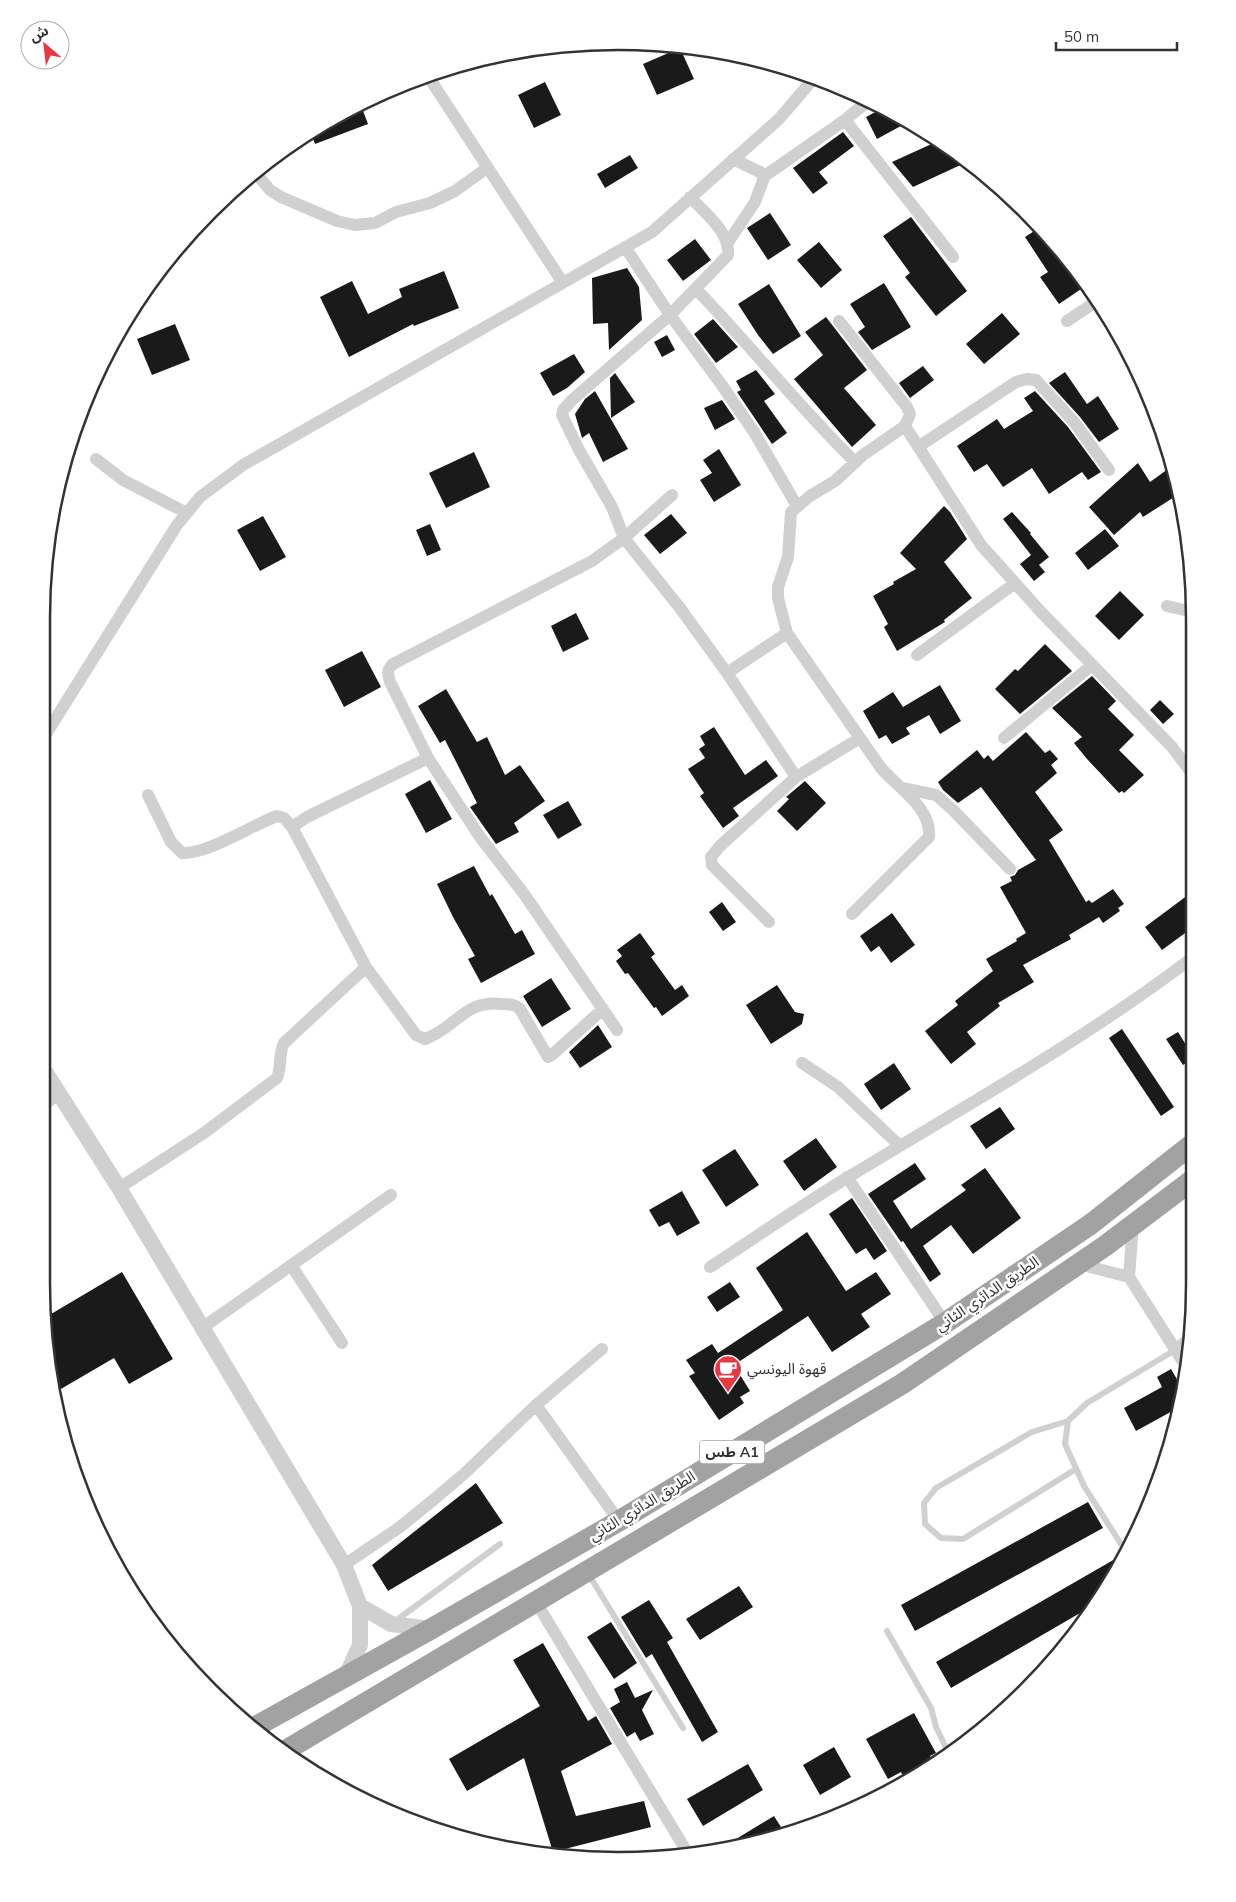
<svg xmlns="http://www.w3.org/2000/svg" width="1236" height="1902" viewBox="0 0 1236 1902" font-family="Mulish,'Noto Sans Arabic',sans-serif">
	<rect width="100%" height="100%" fill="#fff"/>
	<!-- building -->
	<path fill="#1a1a1a" d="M680,48L694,79L657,95L643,64Z
		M545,82L561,115L534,128L518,95Z
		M360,103L368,124L315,144L311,133Z
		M883,108L910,121L877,139L866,117Z
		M843,132L854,146L819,172L828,183L813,194L793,168Z
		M938,141L967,162L913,187L892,162Z
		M630,155L638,168L605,188L597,174Z
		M770,213L791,245L768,260L747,228Z
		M911,217L967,291L936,316L905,277L910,273L883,236Z
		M1039,228L1075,267L1087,285L1059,304L1040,277L1048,272L1025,237Z
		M695,239L711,260L683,281L667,260Z
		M819,242L842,270L821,288L797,260Z
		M627,268L639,287L642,320L609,350L608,323L593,324L592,278Z
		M444,271L459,308L414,326L413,324L349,357L320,297L352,281L368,314L402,297L399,289Z
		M884,283L911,327L872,350L858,332L865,327L850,304Z
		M769,284L801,336L773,354L758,335L738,304Z
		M1002,313L1020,334L984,364L966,344Z
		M826,317L867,370L844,388L876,425L852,447L794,379L823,355L805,332Z
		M713,319L738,347L716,363L694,334Z
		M175,324L190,360L152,375L137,339Z
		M667,335L675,350L662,357L654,342Z
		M574,354L585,372L567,388L553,396L540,373Z
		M923,366L934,380L910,398L899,383Z
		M756,370L775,394L764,401L787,433L772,444L737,392L741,390L736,381Z
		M1065,372L1087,404L1098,396L1119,429L1099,442L1080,417L1049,383Z
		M615,373L635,402L611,418L610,378Z
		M595,391L628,449L603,462L589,433L582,438L575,414L585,399Z
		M1035,391L1068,427L1101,472L1088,480L1082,472L1049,494L1032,468L1003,487L987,464L974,472L957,446L997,419L1004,429L1033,411L1024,398Z
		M722,400L735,419L715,430L704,408Z
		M719,449L741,485L714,502L700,480L712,473L703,460Z
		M474,452L490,487L446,508L429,473Z
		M1138,463L1150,482L1168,469L1177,482L1179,494L1143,517L1140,512L1114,535L1089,507Z
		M944,506L950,512L967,539L944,562L972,598L944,620L945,622L897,651L884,627L888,624L873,596L894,584L893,582L916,569L900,553Z
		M1012,512L1031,533L1030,534L1049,557L1039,565L1045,572L1034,581L1020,564L1031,555L1003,519Z
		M671,514L687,533L660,554L644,535Z
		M263,516L286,557L260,571L237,530Z
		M430,524L441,550L427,556L416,530Z
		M1105,529L1119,546L1088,570L1075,553Z
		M1120,591L1144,615L1119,640L1095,616Z
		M576,613L589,639L563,652L551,626Z
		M1045,644L1072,671L1020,714L995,689L1015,669L1018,671Z
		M362,651L381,687L344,707L325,670Z
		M1092,676L1116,701L1108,709L1134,735L1119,750L1144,775L1124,793L1122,791L1119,793L1087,759L1074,743L1082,737L1052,708Z
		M940,685L961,721L940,734L929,715L906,728L910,734L892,744L886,735L879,739L863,711L893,692L903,707Z
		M446,689L477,742L487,737L505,775L520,765L545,801L514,823L519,832L496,844L470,807L477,803L445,740L440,743L418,706Z
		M1160,700L1174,714L1163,724L1150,710Z
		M714,727L745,775L766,760L778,776L733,808L739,816L723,828L700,796L704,793L688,769L705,758L699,749L705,745L700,736Z
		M1026,732L1045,753L1050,750L1058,759L1051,765L1057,773L1035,792L1063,830L1049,840L1086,902L1089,900L1092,903L1113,889L1124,904L1118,908L1120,911L1103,923L1099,917L1069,935L1071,939L1023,965L1034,982L998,1003L1000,1006L967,1032L976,1044L951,1064L925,1031L958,1005L955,1001L993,971L986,959L1017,941L1016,939L1026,933L1000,887L1012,881L1010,877L1015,875L1018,870L1036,860L981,787L958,803L943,790L938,782L977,750L984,759L988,755L993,761Z
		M430,780L452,819L426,833L405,794Z
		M805,781L826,803L797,831L777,811L789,799L786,797Z
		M568,801L582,825L558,839L543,815Z
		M474,866L490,896L492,894L515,934L522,930L535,954L481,983L468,959L475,956L453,917L437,884Z
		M1192,892V928L1162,950L1145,927Z
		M722,902L736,922L723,931L709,912Z
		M892,913L915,945L891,963L879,946L871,952L860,936Z
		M640,933L655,954L651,957L675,990L682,985L689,996L662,1016L656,1007L654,1008L628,973L625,974L616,961L622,956L617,950Z
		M551,978L571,1009L542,1027L523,996Z
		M777,985L795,1012L804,1014L802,1024L771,1044L746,1005Z
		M598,1025L612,1047L580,1068L569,1052Z
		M1122,1029L1174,1107L1161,1116L1109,1038Z
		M1178,1032L1191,1053V1060L1183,1065L1166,1039Z
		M894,1063L911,1089L881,1110L864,1084Z
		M1000,1107L1015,1129L986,1149L970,1126Z
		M816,1138L837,1167L804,1191L783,1161Z
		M735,1149L759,1185L726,1207L702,1170Z
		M915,1163L926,1179L893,1201L911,1229L966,1190L961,1185L985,1168L1021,1218L973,1254L951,1225L923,1246L941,1274L930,1282L903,1241L901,1242L868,1194Z
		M682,1191L700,1223L677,1236L669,1222L659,1227L649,1210Z
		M852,1198L887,1251L874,1260L866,1248L856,1254L829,1214Z
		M807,1232L846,1291L876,1272L891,1294L861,1314L870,1327L832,1352L808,1316L734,1365L750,1391L740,1397L744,1403L719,1420L689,1376L695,1373L686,1360L712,1344L718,1353L783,1310L756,1268Z
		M122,1272L173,1359L129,1384L114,1358L54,1393L46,1360V1317Z
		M730,1282L740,1297L717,1312L707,1297Z
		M1171,1369L1182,1388L1176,1409L1136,1431L1124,1408L1162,1387L1157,1377Z
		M476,1483L503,1523L388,1591L372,1565Z
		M1088,1502L1103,1528L915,1631L901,1605Z
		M1122,1555L1123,1556L1099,1602L951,1688L936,1662Z
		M739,1586L753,1607L700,1640L686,1619Z
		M649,1600L673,1638L667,1642L718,1732L702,1742L652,1654L646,1658L621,1617Z
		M611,1622L637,1663L614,1679L587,1637Z
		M543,1643L588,1721L596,1716L612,1744L561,1771L576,1816L644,1801L651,1827L553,1852L524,1758L467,1791L449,1759L540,1706L513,1660Z
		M627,1682L635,1698L653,1690L642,1710L654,1734L640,1741L635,1732L627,1737L610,1708L620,1702L614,1689Z
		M914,1713L936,1753L930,1756L935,1765L906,1781L901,1772L888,1779L866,1739Z
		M834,1747L851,1777L820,1795L803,1765Z
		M748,1764L763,1790L703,1826L687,1799Z
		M774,1816L786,1835L768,1841L723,1847Z"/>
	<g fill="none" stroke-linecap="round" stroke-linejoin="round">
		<!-- service -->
		<path stroke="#d0d0d0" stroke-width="6" d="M1068,1421L1032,1432L936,1488L924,1503L925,1524L941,1538L963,1539L1076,1469
			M1126,1552L1084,1486L1065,1444L1068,1421L1087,1403L1175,1350
			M589,1575L683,1728
			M394,1622L500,1544
			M887,1631L931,1708L936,1727L949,1754"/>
		<!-- minor -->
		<path stroke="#d0d0d0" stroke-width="12" d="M428,76L563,283
			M845,120L953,257
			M733,159L766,175L845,120L868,101
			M255,172L270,190L281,197L337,221L355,225L375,223L396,212L430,203L455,191L487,168
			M690,197C704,212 731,233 728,255L670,315L572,400L563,410L562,415L579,450L612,507L624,538L680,608L727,673L796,777L720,846L711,857L712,865L769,922
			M727,244L755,202L765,175
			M625,247L670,315L721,384L754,432L797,506
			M696,289C750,345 799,407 855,462
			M1067,321L1097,301
			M905,426L981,545L1041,612L1172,747L1193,775
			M918,447L1016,382L1027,379L1036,380L1074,422L1109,470
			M96,459L123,480L187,513
			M1167,606L1193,612
			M787,633L881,768C898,788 932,808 929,837L852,914
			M917,655L1015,583
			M727,673L787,633L778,598V587L788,557L791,512L810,496L835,481L863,455L905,426L910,414L907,407L839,321
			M46,734L177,525L200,497L243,465L652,232L779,119L815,77
			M1004,738L1092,665
			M796,777L860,738
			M902,788L936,795L953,810L1010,869
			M292,827L307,817L428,758
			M366,967L416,1035L425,1039C456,1028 465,999 502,1004C509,1004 515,1004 520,1009L548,1057L553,1054L603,1009
			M617,1030L524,894L480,837L428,758L390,682C388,675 386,670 393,664L592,561L624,538L672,495
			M802,1063L838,1087L900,1146
			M46,1103L59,1094
			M847,1177L945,1323
			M119,1188L204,1133L277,1078C282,1067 278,1054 284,1043L366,967L292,827L284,818L277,816C252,825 206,855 182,853L171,842L148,795
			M1133,1225L1129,1277L1187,1368
			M1079,1264L1129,1277
			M291,1265L342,1343
			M710,1267C756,1237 802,1205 850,1176C965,1106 1084,1040 1192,958
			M202,1328L391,1195
			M1175,1350L1190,1338
			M536,1405L619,1521
			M344,1565L400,1527L432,1501L464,1474L536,1405L602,1349
			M536,1602L687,1852"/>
		<!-- tertiary -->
		<path stroke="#d0d0d0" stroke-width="16" d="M46,1073L119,1188L344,1565L360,1606V1645L346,1676
			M360,1606L391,1624L431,1629"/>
		<!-- trunk -->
		<path stroke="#a2a2a2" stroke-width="21" d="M253,1728L431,1629L619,1521L945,1323L1091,1224L1191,1145
			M283,1752L902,1384L1105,1246L1191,1181"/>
	</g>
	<!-- icons -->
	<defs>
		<g id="cafe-pin" transform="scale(1.4375)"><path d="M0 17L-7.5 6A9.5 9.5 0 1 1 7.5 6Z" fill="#e63946" stroke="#fff"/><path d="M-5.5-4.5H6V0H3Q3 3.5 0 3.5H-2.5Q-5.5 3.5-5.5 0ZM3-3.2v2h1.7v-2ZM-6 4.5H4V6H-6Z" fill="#fff"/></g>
	</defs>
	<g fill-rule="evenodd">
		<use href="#cafe-pin" x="728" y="1369"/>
	</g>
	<g text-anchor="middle" stroke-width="5" stroke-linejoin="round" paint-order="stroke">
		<!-- shield labels -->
		<rect fill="#fff" stroke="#707070" stroke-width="1" x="699.5" y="1440.5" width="65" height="23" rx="4"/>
		<g font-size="14" font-weight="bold" fill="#333">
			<text x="732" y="1457">طس A1</text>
		</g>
		<!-- street labels -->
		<g font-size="15" fill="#333" stroke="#fff">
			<text transform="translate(987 1294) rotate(-34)" y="5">الطريق الدائري الثاني</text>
			<text transform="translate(642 1506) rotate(-31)" y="5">الطريق الدائري الثاني</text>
		</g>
		<!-- poi labels -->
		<g font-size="15" fill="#333" stroke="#fff" text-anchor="start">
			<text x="747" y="1374">قهوة اليونسي</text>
		</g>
	</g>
	<!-- crop -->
	<path d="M0 0H1236V1902H0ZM618 50H618A568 568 0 0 1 1186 618V1284A568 568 0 0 1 618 1852H618A568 568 0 0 1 50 1284V618A568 568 0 0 1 618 50Z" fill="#fff" fill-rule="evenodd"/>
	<path fill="none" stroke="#333" stroke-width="2.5" d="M618 50H618A568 568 0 0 1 1186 618V1284A568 568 0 0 1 618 1852H618A568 568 0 0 1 50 1284V618A568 568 0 0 1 618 50Z"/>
	<!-- north arrow -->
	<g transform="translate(45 45) rotate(332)"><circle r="24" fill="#ffffff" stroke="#adadad"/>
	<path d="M0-4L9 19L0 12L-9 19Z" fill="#e63946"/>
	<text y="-8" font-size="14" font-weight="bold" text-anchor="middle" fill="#333333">ش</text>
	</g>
	<!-- scale -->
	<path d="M1056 42v8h121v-8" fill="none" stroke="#333333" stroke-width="2.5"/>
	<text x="1064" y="42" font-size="15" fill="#333333" stroke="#ffffff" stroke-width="4" paint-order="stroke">50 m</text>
</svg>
